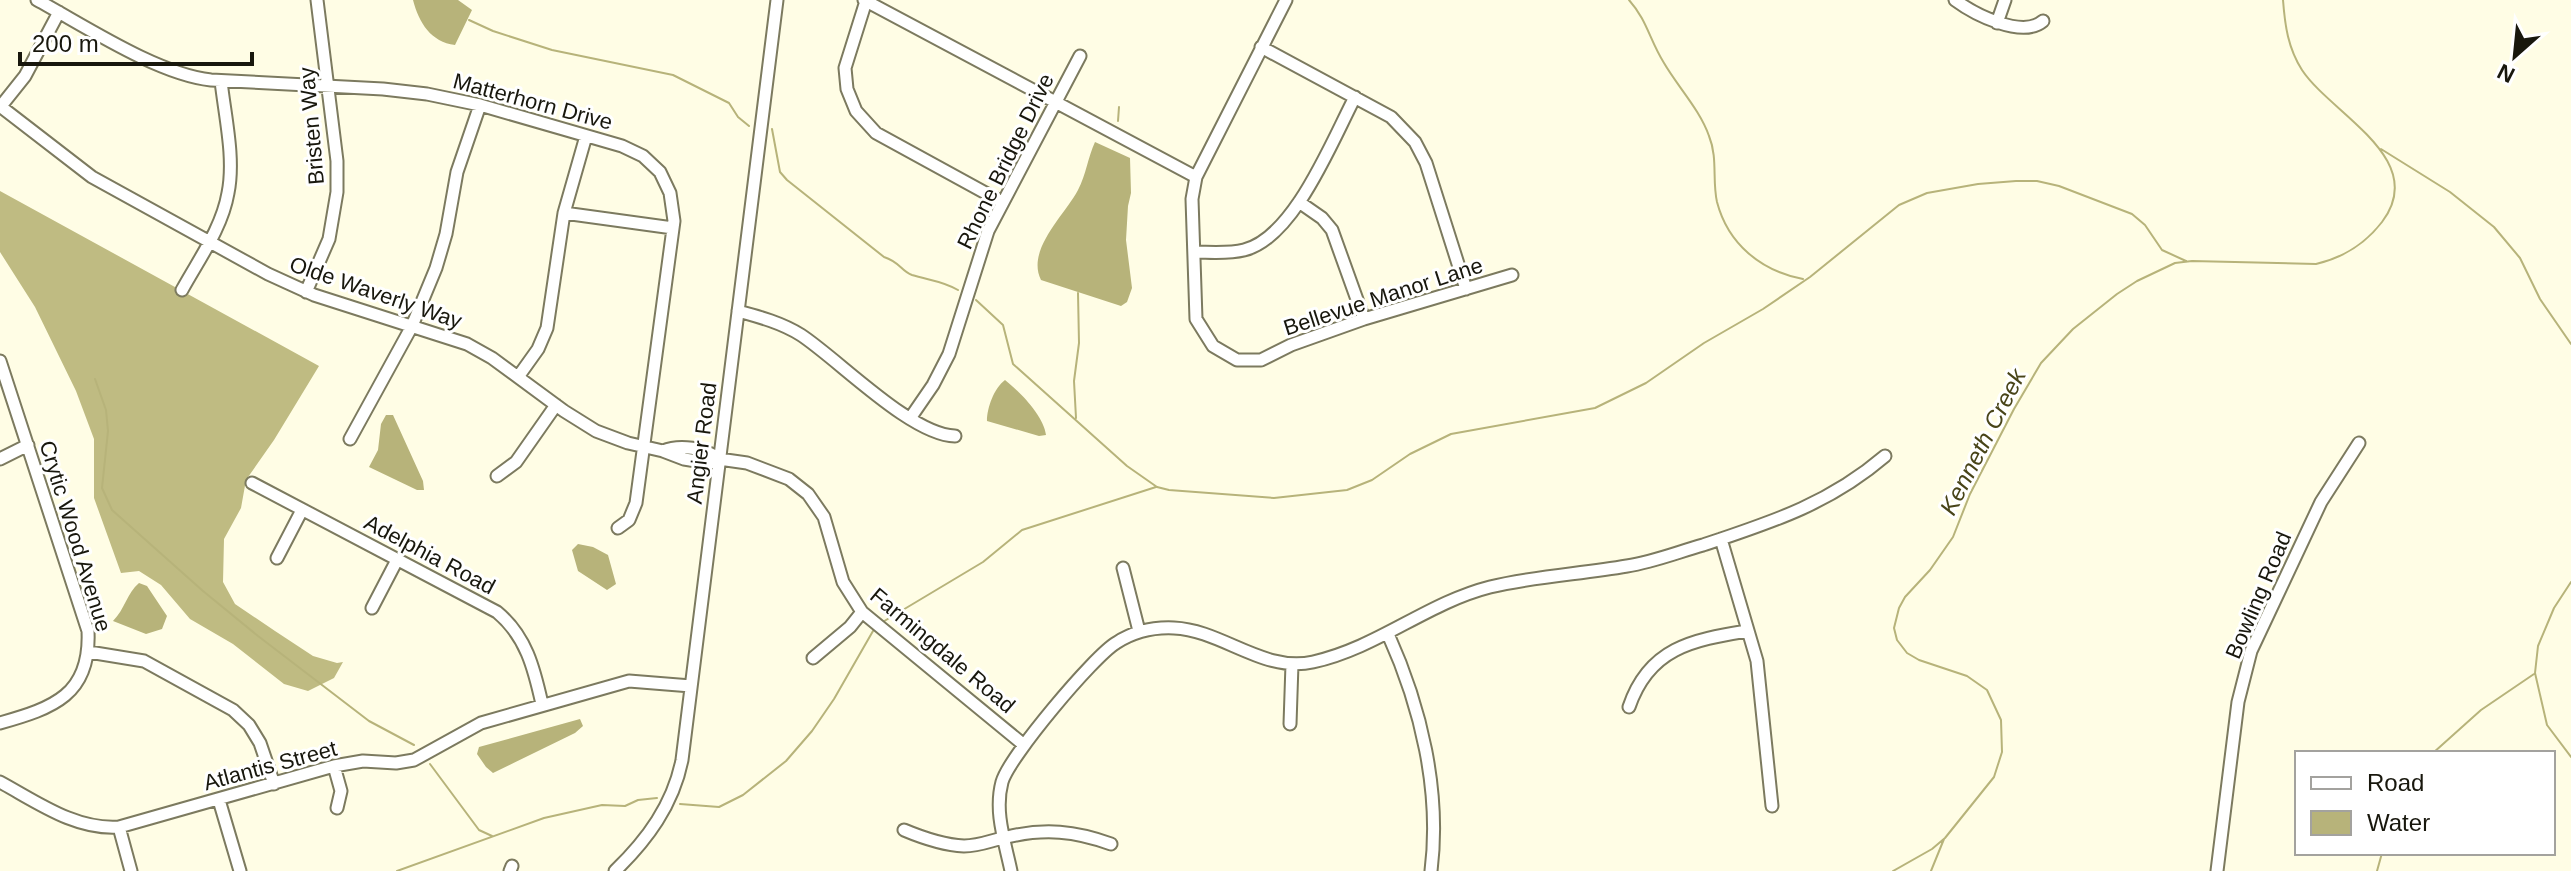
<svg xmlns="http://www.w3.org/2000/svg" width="2571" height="871" viewBox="0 0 2571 871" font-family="Arial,sans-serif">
	<rect width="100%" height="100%" fill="#fffde5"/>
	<!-- forest -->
	<path fill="#bfbb82" d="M0,191L319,366L274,440L246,480L241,508L224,539L223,582L235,604L275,631L313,656L337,663L343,662L334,678L308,691L284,684L233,644L190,619L161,585L139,571L121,573L94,498V439L76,391L35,307L0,252Z"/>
	<!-- water -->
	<path fill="#b7b37a" d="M413,0H458L472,10L455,45C431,42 419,23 413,0Z
		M1095,142L1130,158L1131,193L1128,206L1126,240L1132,288L1127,302L1121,306L1041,280C1026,250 1064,216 1078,190C1086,175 1088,157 1095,142Z
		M1005,380C1019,391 1044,416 1046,435L1039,436L987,421C987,408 994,388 1005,380Z
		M386,415H393L423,481L424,490H417L369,467L378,450L381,424Z
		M578,544L593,547L608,555L616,584L607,590L578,571L572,550Z
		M139,583L147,586L167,616L162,629L146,634L113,621C125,609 127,593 139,583Z
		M580,719L583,726L575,733L493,773L486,767L477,754L479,747Z"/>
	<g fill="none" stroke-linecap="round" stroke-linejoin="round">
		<!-- stream -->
		<path stroke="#b7b37a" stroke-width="2" d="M1629,0C1647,20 1650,41 1664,63C1678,87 1700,110 1709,136C1718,158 1712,180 1717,202C1728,244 1761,271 1803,279
			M469,20L493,31L552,50L673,75L729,103L738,117L749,126
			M1118,121L1119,107
			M772,129L780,172L787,180L884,257C900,262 901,271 912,275C928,280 943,281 958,290
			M2381,149L2450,192L2494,227L2520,258L2540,299L2571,344
			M976,300L1003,325L1013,364L1127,466L1157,487L1169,490L1274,498L1347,490L1372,480L1410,454L1451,434L1595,408L1646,383L1704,343L1763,309L1810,277L1899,205L1927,193L1978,184L2016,181H2037L2059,186L2132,214L2145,225L2162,250L2186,261
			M95,379L106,410L108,431L102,488L112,510L203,591L258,636L369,721L414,745
			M1076,418L1074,381L1079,343L1078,293
			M2571,582L2554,608L2538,646L2535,673L2547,725L2571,757
			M881,623L983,562L1022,530L1156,487
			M2433,753L2481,710L2534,674
			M430,764L479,830L492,836
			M680,804L719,807L743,795L786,761L812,731L834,699L873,631
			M397,871L544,818L602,805L625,806L638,800L657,798
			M1893,871L1932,849L1945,838L1994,777L2002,752L2001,720L1987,690L1967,676L1919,660L1907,653L1897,640L1894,628L1899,608L1905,597L1930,570L1953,537L1970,494L2014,409L2041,363L2073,329L2117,294L2137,281L2175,263L2192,261L2316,264C2342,258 2365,244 2382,222C2430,159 2331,114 2302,70C2288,48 2285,26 2283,0
			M1931,871L1944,839
			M2377,871L2382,853"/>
		<!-- minor casing -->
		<g stroke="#7c7a5f" stroke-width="15">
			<path id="minor" d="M37,0C85,26 157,74 211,80L383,89L427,94L480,105L622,146L643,156L660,172L670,193L674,221L636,503L629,520L618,528
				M864,0L1196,177
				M1286,0L1196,177L1192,199L1196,319L1213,346L1237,360H1261L1291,345L1364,319L1512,275
				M1955,0C1974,14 2022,39 2043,21
				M866,1L845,68L847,89L856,111L876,133L1002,202
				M1997,23L2005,0
				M1261,47L1391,117L1415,142L1426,163L1466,289
				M0,106L92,177L268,274L314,295L467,344L492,358L564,411L596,431L628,443L663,451L684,459L709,463L719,459L747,463L789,479L808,494L824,517L843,582L862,612L1024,745
				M1,106L25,76L59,12
				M1299,202L1322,218L1332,230L1364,319
				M564,213L673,228
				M1194,252C1209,252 1228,254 1244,250C1294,238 1332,141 1355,97
				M182,290C199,259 222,228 228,193C235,158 225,117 221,81
				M306,292L329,239L337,192V161L317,0
				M738,311C760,317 782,323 801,335C839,360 911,435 955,436
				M0,361L88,631C91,695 53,708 0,723
				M518,377L538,349L547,328L564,213L586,136
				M911,417L933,385L949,354L988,231L1080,56
				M350,439L412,326L436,268L446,234L457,172L480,105
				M663,451C680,444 705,448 719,459
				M0,459L28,445
				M497,476L516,462L556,405
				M252,483L497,612C526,636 534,668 542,704
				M1721,539L1757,661L1772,806
				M277,558L302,510
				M1123,568L1139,631
				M372,608L397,560
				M1388,634C1421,707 1441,791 1431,871
				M89,652L144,661L233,710L249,725L260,743L274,784
				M813,658L850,627L862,612
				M1629,707C1649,648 1692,640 1747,631
				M1290,724L1292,664
				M334,766L341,791L337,808
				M0,782C37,802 75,830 119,827L334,766L363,761L396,763L414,760L481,723L629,681L691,686
				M219,800L240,871
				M119,827L131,871
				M904,830C923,838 944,845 964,846C980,846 992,840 1007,837C1045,828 1075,831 1111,844
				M510,871L512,866
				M615,871C647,840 673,805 682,760L777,0
				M1011,871C1005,842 994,812 1002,782C1009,757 1094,656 1116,643C1133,632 1153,627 1174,628C1222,630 1263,673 1313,662C1377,648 1427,603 1490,587C1535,576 1582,574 1627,566C1653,562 1678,552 1703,545C1772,522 1829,504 1885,456
				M2217,871L2238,702L2251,651L2321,502L2359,443"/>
		</g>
		<!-- minor -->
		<use href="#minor" stroke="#fff" stroke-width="11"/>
	</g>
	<g text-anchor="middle" stroke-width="6" stroke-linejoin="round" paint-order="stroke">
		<!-- street labels -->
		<g font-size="22" fill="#18170d" stroke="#fff">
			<text transform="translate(533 101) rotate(15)" y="8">Matterhorn Drive</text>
			<text transform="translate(311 126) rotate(-95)" y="8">Bristen Way</text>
			<text transform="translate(1005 161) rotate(-64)" y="8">Rhone Bridge Drive</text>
			<text transform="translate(376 292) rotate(19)" y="8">Olde Waverly Way</text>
			<text transform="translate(1383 296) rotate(-18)" y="8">Bellevue Manor Lane</text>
			<text transform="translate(701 443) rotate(-83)" y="8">Angier Road</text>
			<text transform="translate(76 536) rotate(73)" y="8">Crytic Wood Avenue</text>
			<text transform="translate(430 554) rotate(28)" y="8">Adelphia Road</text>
			<text transform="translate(2258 595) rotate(-67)" y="8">Bowling Road</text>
			<text transform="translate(943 650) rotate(40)" y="8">Farmingdale Road</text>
			<text transform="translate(270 765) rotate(-15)" y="8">Atlantis Street</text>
		</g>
		<!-- water labels -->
		<g font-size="24" font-style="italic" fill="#484418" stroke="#fff">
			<text transform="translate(1983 442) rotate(-63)" y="8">Kenneth Creek</text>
		</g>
	</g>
	<!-- legend -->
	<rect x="2295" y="751" width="260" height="104" fill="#ffffff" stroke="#a3a29e" stroke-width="2"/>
	<rect x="2311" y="777" width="40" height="12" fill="#ffffff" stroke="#a3a29e" stroke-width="2"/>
	<text x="2367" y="791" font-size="24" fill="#18170d">Road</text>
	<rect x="2311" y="811" width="40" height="24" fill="#b7b37a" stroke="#a3a29e" stroke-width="2"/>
	<text x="2367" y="831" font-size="24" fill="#18170d">Water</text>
	<!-- north arrow -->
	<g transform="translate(2515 56) rotate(207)" stroke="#ffffff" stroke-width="6" paint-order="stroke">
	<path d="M0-6L14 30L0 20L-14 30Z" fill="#18170d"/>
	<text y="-12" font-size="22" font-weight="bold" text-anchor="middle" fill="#18170d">N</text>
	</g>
	<!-- scale -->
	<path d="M20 52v12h232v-12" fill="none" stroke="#18170d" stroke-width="4"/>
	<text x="32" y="52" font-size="24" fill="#18170d" stroke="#ffffff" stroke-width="6" paint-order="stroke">200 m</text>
</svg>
